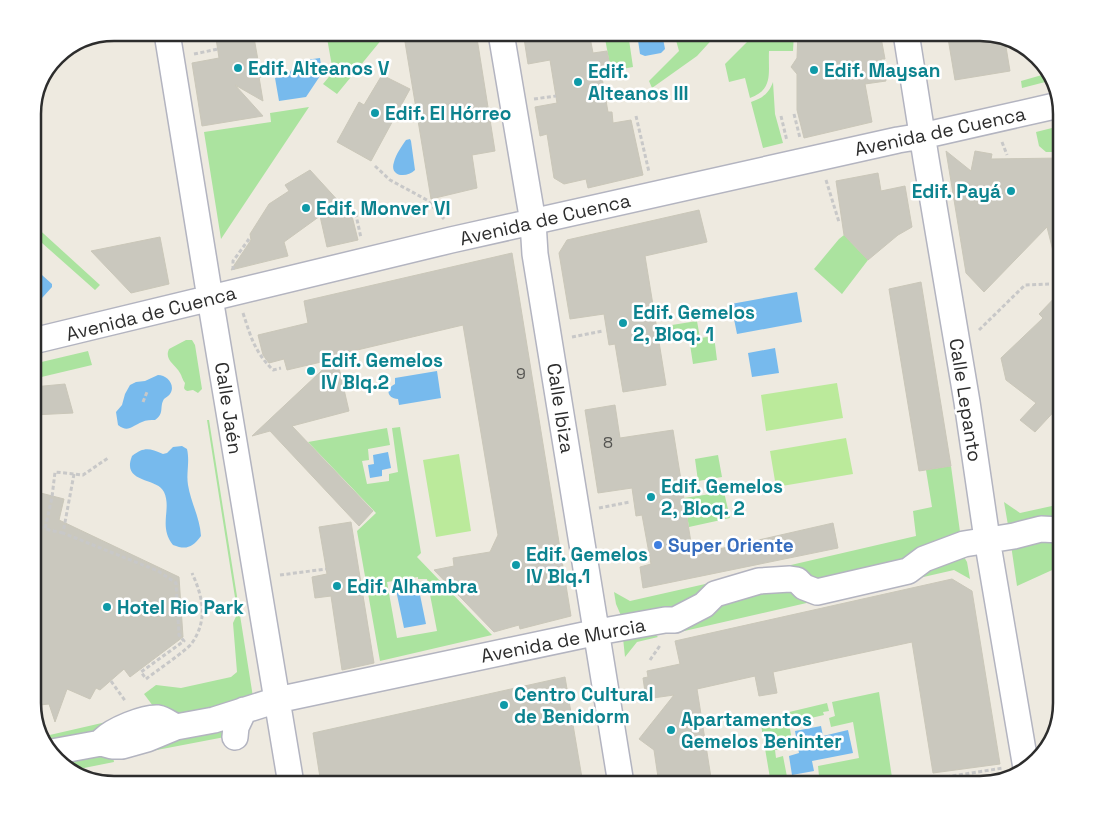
<svg xmlns="http://www.w3.org/2000/svg" width="1094" height="817" viewBox="0 0 1094 817" font-family="'Space Grotesk',sans-serif">
	<rect width="100%" height="100%" fill="#eeeae0"/>
	<!-- green -->
	<path fill="#abe39f" fill-rule="evenodd" d="M323,33H387L337,94L323,84L333,72L327,38L324,37Z
		M604,33H628L633,67L611,71Z
		M674,33H718L697,56L652,88L649,81L679,51Z
		M756,33H794L793,51H769C768,73 774,89 750,98L745,78L729,82L725,64Z
		M1049,73L1053,80L1022,88L1021,81Z
		M773,82L775,114L783,143L763,148L751,102C763,98 769,93 773,82Z
		M309,107L221,239L204,132L271,122L270,113Z
		M1060,126L1061,152H1046L1039,146L1036,132Z
		M33,224L100,285L95,290L33,235Z
		M844,235L868,260L842,294L814,269L839,239Z
		M697,321L700,338L714,336L717,360L693,364L689,338L674,340L672,325Z
		M186,340H192L195,345L202,389L198,393L193,390C188,391 186,392 184,388L185,383C182,379 182,376 180,373C175,364 164,360 169,349Z
		M88,351L92,365L33,379V364Z
		M207,420H209L253,697L187,720L156,710L144,694L156,685L181,688L231,677L237,672L233,623L239,610H237Z
		M400,427L421,553L417,557L492,635L380,661L357,531L376,513L308,442L387,428L390,445L368,449L369,460L362,461L367,484L389,481V474L398,472L392,428ZM418,577V579H427L437,631L397,638L387,582Z
		M718,455L722,477L698,481L695,459Z
		M951,466L961,539L919,554L823,585L765,571L916,536L913,511L932,507L926,470Z
		M724,492L730,518L689,527L684,498Z
		M1004,502L1020,513L1061,504V524L1009,531Z
		M1061,537V566L1017,586L1011,545Z
		M964,557L967,562L970,579L954,570L858,592Z
		M745,575L671,610L622,618L616,604L614,592L630,601Z
		M760,587L837,596L680,632L704,613Z
		M653,632L658,637L637,642L625,657L623,638Z
		M879,692L893,784H771L760,719L827,703L829,711L823,712L824,715L789,723L793,747L775,750L776,758L783,756L788,782L819,776L818,766L859,758L853,722L831,727L829,718L835,716L832,702Z
		M128,717V723L47,747L41,737Z
		M227,720L230,736L136,754Z
		M112,752L114,762L74,770L64,767L55,756Z"/>
	<!-- pitch -->
	<path fill="#bbea9b" d="M837,383L843,418L766,431L761,395Z
		M846,438L853,474L776,487L770,451Z
		M459,454L471,531L436,537L423,460Z"/>
	<!-- water -->
	<path fill="#77baed" d="M637,33H662L665,49L661,53L645,56L640,54Z
		M320,58L322,73L306,97L279,101L275,78L287,76L298,61Z
		M410,139L411,141L415,170C406,179 389,176 394,162C396,154 402,146 406,140Z
		M33,267L52,284V287L42,298H38L33,293Z
		M797,292L802,322L737,334L731,304Z
		M775,348L779,373L752,377L748,353Z
		M437,371L441,398L399,405L398,399C387,398 385,389 395,384V378Z
		M158,375C167,375 176,385 170,394C169,396 166,397 164,399C159,407 165,413 155,420C151,420 146,420 142,422C132,426 128,433 118,425L116,412L122,405L125,394L130,385L136,382L145,381Z
		M182,446L187,449C190,462 186,473 188,485C191,503 200,518 201,536C192,548 186,550 173,545C158,526 172,509 164,492C157,477 121,484 132,456C144,447 149,448 163,454L167,453L173,447Z
		M388,452L391,468L382,470V476L370,478L368,465L374,464L373,455Z
		M418,585L426,624L404,628L396,590Z
		M821,726L823,736L848,730L853,753L812,761L814,771L792,775L789,756L799,753L795,731Z"/>
	<!-- building -->
	<path fill="#cac8be" stroke="#cac7b9" d="M215,32H253L261,77H259L263,101L235,85L263,116L202,126L192,63L219,58Z
		M428,32H476L495,151L472,155L477,188L431,199L405,42Z
		M523,32H589L593,53L607,51L611,71L601,72L608,112H612L613,123L631,120L643,175L588,188L586,179L564,184L554,178L547,134L540,136L535,107L557,103L550,60L528,64Z
		M798,32H880L885,59H881L886,81L865,84L872,122L804,138L797,110V74L791,67L797,58Z
		M947,32H980L1005,41L1010,71L955,80Z
		M382,75L410,89L371,161L337,142L359,102L364,105Z
		M946,151L971,171L975,151L992,154L991,159L1062,158V258L1055,259L1047,227L984,292L966,273Z
		M310,170L352,216L358,240L327,247L320,216L284,242L288,256L231,270L251,240L250,234L269,204L289,191L285,185Z
		M878,173L881,191L905,186L912,227L898,235L868,260L844,235L836,181Z
		M699,210L707,242L645,256L666,385L623,392L615,344L609,345L604,314L570,319L559,253L567,240Z
		M160,237L169,284L131,293L91,251Z
		M512,253L571,616L520,629L519,625L494,632L434,570L454,566L453,558L490,552L498,535L463,325L336,355L349,411L292,426L373,511L359,526L270,431L252,436L334,359L287,370L284,359L269,363L263,355L258,335L308,323L304,301Z
		M921,282L951,466L919,471L889,289Z
		M1062,290V403L1035,432L1020,420L1036,403L1006,380L1001,358L1043,318L1039,314Z
		M65,384L73,413L33,415V387Z
		M615,405L620,438L673,430L693,555L833,523L838,548L643,588L640,567L651,564L642,515L636,516L632,488L598,493L585,410Z
		M33,491L64,499L59,520L179,577L183,637L130,677L124,669L100,690L96,688L90,699L67,689L55,722L49,704L40,705L39,699L33,700Z
		M351,522L374,663L342,670L331,596L315,598L312,577L327,574L319,527Z
		M952,579L972,591L1000,764L933,773L912,642L773,672L777,693L759,696L755,676L697,689L712,784H659L654,750L639,739L674,695L646,699L643,678L648,677L647,671L680,664L675,641Z
		M565,677L583,784H321L313,733Z"/>
	<g fill="none" stroke-linecap="round" stroke-linejoin="round">
		<!-- street casing -->
		<g stroke="#b3b4c0" stroke-width="28">
			<path id="street" d="M167,33L210,298L291,784
				M501,33L533,222L535,254L621,784
				M906,33L926,159L967,402L987,539L1026,768
				M33,341L451,240L898,140L922,136L1059,105
				M235,737L236,727L244,710
				M103,740C113,730 144,717 158,718C164,719 170,724 176,727
				M52,752L101,743L112,746H122L147,739L176,727L214,720L277,700L598,632L665,620H675L704,605L715,594L759,581L790,579L797,580L804,587L817,592L908,571L924,559L964,544L1014,536L1041,529L1061,530"/>
		</g>
		<!-- path -->
		<path stroke="#c8c8c8" stroke-width="3" stroke-dasharray="4 2.5" stroke-linecap="butt" d="M944,33L945,38H948
			M263,37L285,33
			M931,40L945,38
			M194,54L218,49
			M534,99L556,96
			M794,114L800,138
			M636,116L649,172
			M781,116L787,141
			M1002,142L1007,155
			M375,166L390,180L427,200L444,219
			M826,180L839,222
			M346,204L356,215L361,238
			M233,270V261L249,239
			M243,313C251,337 254,351 273,370L281,368
			M979,330L1025,285L1049,284
			M572,337L603,331
			M143,402L147,392
			M74,474L63,533L158,571L176,583L179,635L184,641L141,672L146,679C156,671 186,651 192,643C208,620 203,597 192,573
			M599,508L630,502
			M33,524L45,529
			M63,533L45,529L52,497L55,472L83,475L108,458
			M538,568L562,564
			M280,575L326,569
			M650,660L661,644
			M111,681L126,702
			M914,782L1003,768"/>
		<!-- street -->
		<use href="#street" stroke="#fff" stroke-width="25"/>
	</g>
	<!-- markers -->
	<g fill="#0f9aa8" stroke="#fff" stroke-width="2">
		<circle cx="238" cy="68" r="5"/>
		<circle cx="814" cy="70" r="5"/>
		<circle cx="578" cy="82" r="5"/>
		<circle cx="375" cy="113" r="5"/>
		<circle cx="1011" cy="191" r="5"/>
		<circle cx="306" cy="208" r="5"/>
		<circle cx="623" cy="323" r="5"/>
		<circle cx="311" cy="371" r="5"/>
		<circle cx="651" cy="497" r="5"/>
		<circle cx="516" cy="565" r="5"/>
		<circle cx="337" cy="586" r="5"/>
		<circle cx="107" cy="607" r="5"/>
		<circle cx="504" cy="705" r="5"/>
		<circle cx="671" cy="730" r="5"/>
	</g>
	<circle fill="#3f7fe0" stroke="#fff" stroke-width="2" cx="658" cy="545" r="5"/>
	<g text-anchor="middle" stroke-width="5" stroke-linejoin="round" paint-order="stroke">
		<!-- number labels -->
		<g font-size="16" fill="#545451">
			<text x="521" y="379">9</text>
			<text x="608" y="448">8</text>
		</g>
		<!-- culture labels -->
		<g font-size="19" font-weight="bold" fill="#0d838f" stroke="#fff" text-anchor="start">
			<text x="248" y="75">Edif. Alteanos V</text>
			<text x="824" y="77">Edif. Maysan</text>
			<text x="588" y="78">Edif.<tspan x="588" dy="22">Alteanos III</tspan></text>
			<text x="385" y="120">Edif. El Hórreo</text>
			<text x="1001" y="198" text-anchor="end">Edif. Payá</text>
			<text x="316" y="215">Edif. Monver VI</text>
			<text x="633" y="319">Edif. Gemelos<tspan x="633" dy="22">2, Bloq. 1</tspan></text>
			<text x="321" y="367">Edif. Gemelos<tspan x="321" dy="22">IV Blq.2</tspan></text>
			<text x="661" y="493">Edif. Gemelos<tspan x="661" dy="22">2, Bloq. 2</tspan></text>
			<text x="526" y="561">Edif. Gemelos<tspan x="526" dy="22">IV Blq.1</tspan></text>
			<text x="347" y="593">Edif. Alhambra</text>
			<text x="117" y="614">Hotel Rio Park</text>
			<text x="514" y="701">Centro Cultural<tspan x="514" dy="22">de Benidorm</tspan></text>
			<text x="681" y="726">Apartamentos<tspan x="681" dy="22">Gemelos Beninter</tspan></text>
		</g>
		<!-- street labels -->
		<g font-size="19" fill="#2d2d2d" stroke="#fff">
			<text transform="translate(940 131) rotate(-12)" y="7">Avenida de Cuenca</text>
			<text transform="translate(545 219) rotate(-13)" y="7">Avenida de Cuenca</text>
			<text transform="translate(151 313) rotate(-14)" y="7">Avenida de Cuenca</text>
			<text transform="translate(966 400) rotate(81)" y="7">Calle Lepanto</text>
			<text transform="translate(229 408) rotate(81)" y="7">Calle Jaén</text>
			<text transform="translate(561 408) rotate(81)" y="7">Calle Ibiza</text>
			<text transform="translate(563 640) rotate(-11)" y="7">Avenida de Murcia</text>
		</g>
		<!-- shop labels -->
		<g font-size="19" font-weight="bold" fill="#366cbe" stroke="#fff" text-anchor="start">
			<text x="668" y="552">Super Oriente</text>
		</g>
	</g>
	<!-- crop -->
	<path d="M0 0H1094V817H0ZM114 41H980A73 73 0 0 1 1053 114V703A73 73 0 0 1 980 776H114A73 73 0 0 1 41 703V114A73 73 0 0 1 114 41Z" fill="#fff" fill-rule="evenodd"/>
	<path fill="none" stroke="#2d2d2d" stroke-width="2.5" d="M114 41H980A73 73 0 0 1 1053 114V703A73 73 0 0 1 980 776H114A73 73 0 0 1 41 703V114A73 73 0 0 1 114 41Z"/>
</svg>
